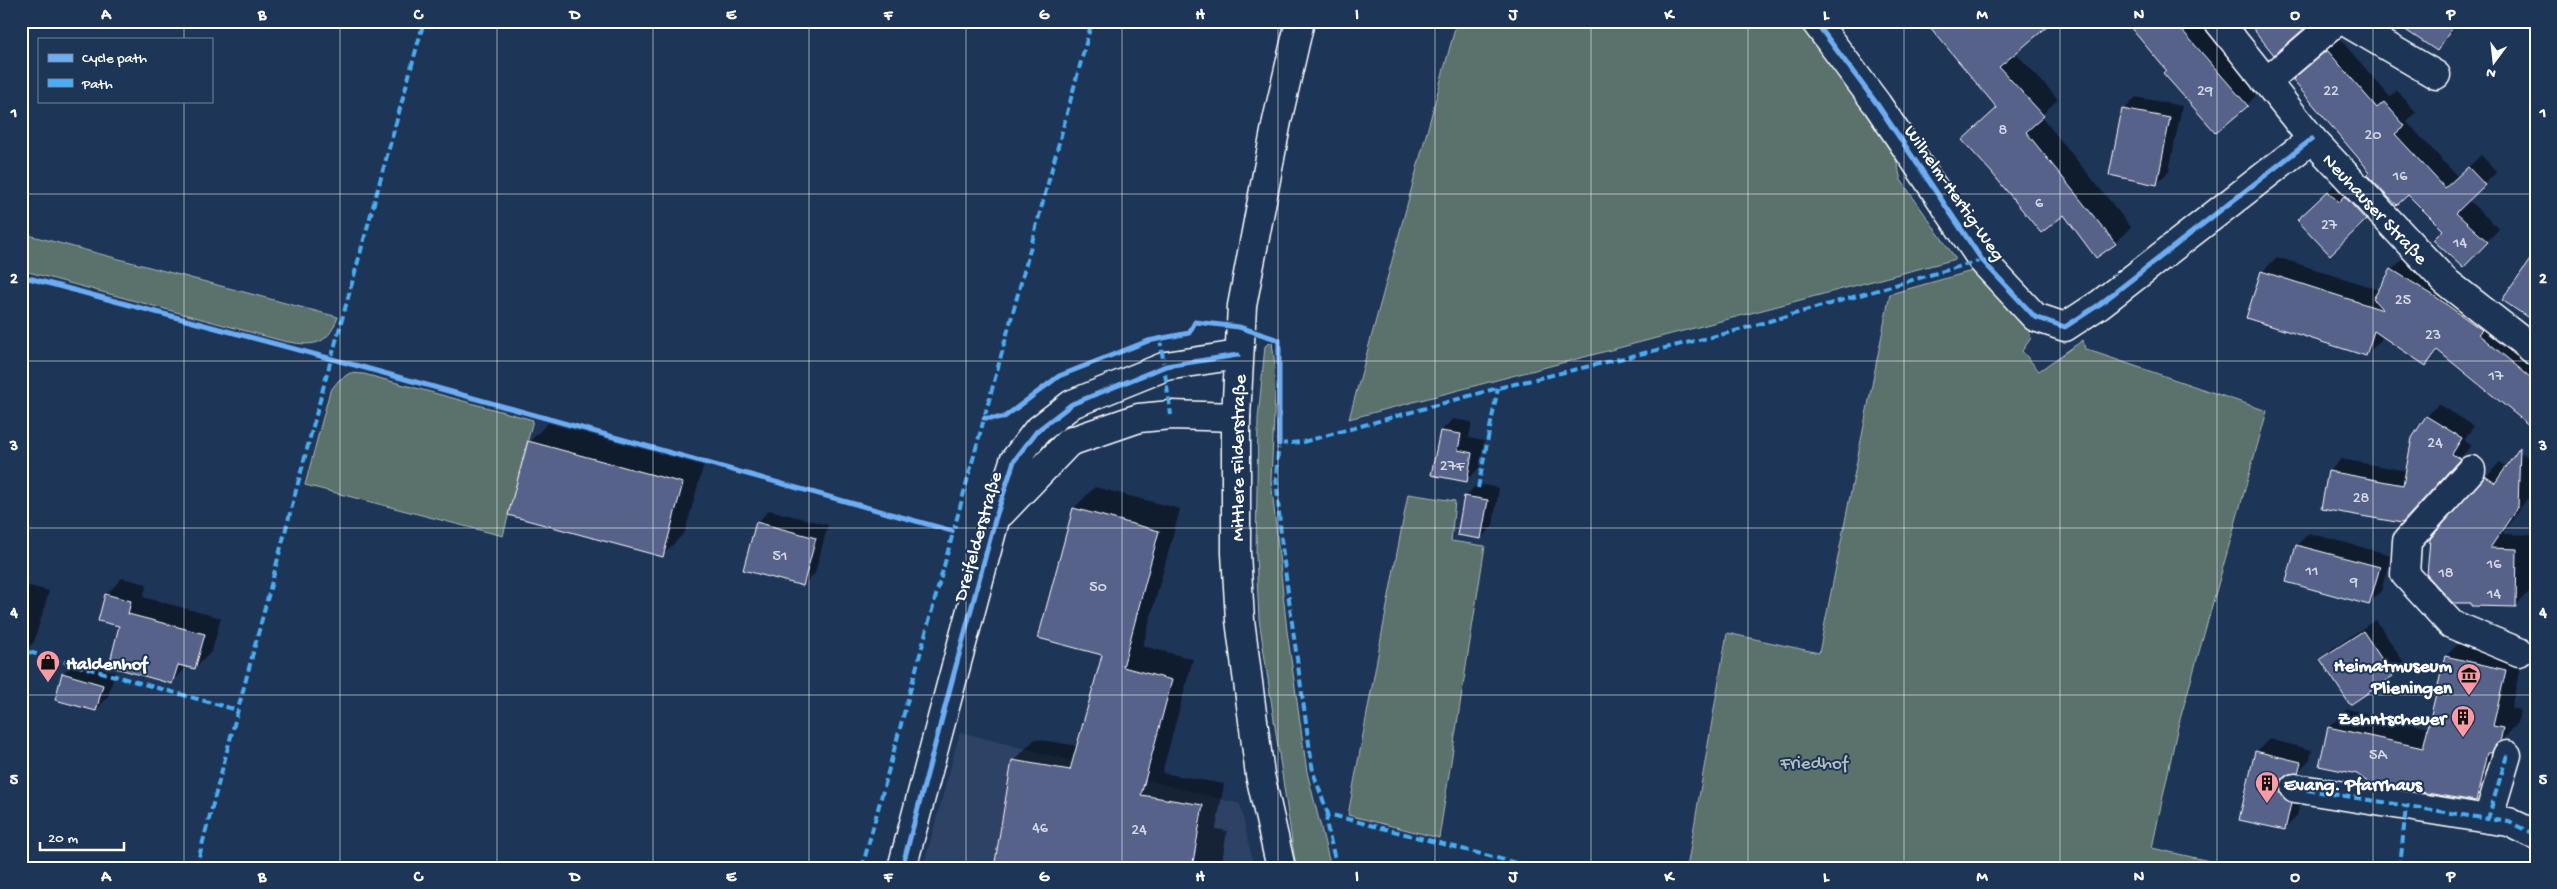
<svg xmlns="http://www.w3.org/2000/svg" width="2557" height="889" viewBox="0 0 2557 889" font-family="'Gochi Hand',sans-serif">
	<rect width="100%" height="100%" fill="#1d3557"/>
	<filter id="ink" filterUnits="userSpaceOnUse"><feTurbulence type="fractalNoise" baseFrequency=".02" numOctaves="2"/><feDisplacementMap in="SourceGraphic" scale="10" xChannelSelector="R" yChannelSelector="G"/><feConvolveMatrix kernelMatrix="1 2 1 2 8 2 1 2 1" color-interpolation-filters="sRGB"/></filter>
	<g filter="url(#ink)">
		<!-- built -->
		<path fill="#2e4266" d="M960,732L1240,804L1254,868H923Z"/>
		<!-- green -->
		<path fill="#5a716c" stroke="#acb8b6" d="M1457,21H1806L1888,125L1901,180L1956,259L1349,419Z
			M21,233L338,317C327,348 311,346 283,341L21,270Z
			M1979,269L2028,329L2031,338L2022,351L2039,371L2083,340L2085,349L2267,411L2177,730L2152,848L2240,868H1687L1727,633L1819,653L1890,294Z
			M1272,342L1276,373L1271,480L1287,631L1307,772L1331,868H1296L1259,619L1256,555L1258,419L1265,346Z
			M350,373L364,374L533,420L503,536L305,485L330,391L339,380Z
			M1408,494L1455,501L1451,541L1485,546L1439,838L1348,815Z"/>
		<!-- shadow -->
		<path fill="#0007" d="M1927,21L2015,52L2058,99L2041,116L2131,227L2115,243L2096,257L2064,213L1993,172L1964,140L1998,107Z
			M2127,21H2197L2259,92L2247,105L2168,70Z
			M2248,21H2311L2274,53Z
			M2382,21H2461L2437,49L2400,25L2395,30Z
			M2340,39L2390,97L2397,90L2416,113L2407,122L2458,177L2481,155L2497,172L2468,200L2499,229L2475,254L2444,230L2408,193L2372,172L2307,67Z
			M2136,97L2182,106L2169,171L2157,183L2124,110Z
			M2341,179L2378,207L2330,253L2311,208Z
			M2406,255L2536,355V394L2440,350L2426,364L2382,335L2381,340L2366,355L2262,272L2277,257L2380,290L2392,270Z
			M2439,404L2474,426L2464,441L2471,446L2414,509L2329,472L2341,459L2407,471L2413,438L2427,416Z
			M552,419L705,460L685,532L662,556L529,442Z
			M1453,419L1472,422L1469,438L1484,441L1479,468L1467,480L1441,431Z
			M2536,427V439L2530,435Z
			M2522,453L2536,462V505L2527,499L2502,534L2536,535V591H2529L2515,606L2472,605L2486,477L2499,463L2507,468Z
			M1477,484L1499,488L1493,526L1481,538L1465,497Z
			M1095,487L1180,509L1143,646L1193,659L1162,773L1224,784L1216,829L1227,831L1221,868H996L1013,761L1035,739L1078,746L1103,655L1074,508Z
			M769,510L828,525L815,573L803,585L757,523Z
			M2309,533L2391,555L2381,591L2369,603L2287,581L2297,545Z
			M122,578L147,584L143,597L221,618L212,651L195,668L188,666L172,682L121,625L106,595Z
			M21,584L49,591L34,642L21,655Z
			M2376,620L2404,663L2392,675L2321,659L2334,647Z
			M2464,638L2524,652L2511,708L2520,710L2518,722L2504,739L2494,782L2476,800L2417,782L2329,727L2347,709L2429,728L2446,656Z
			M75,661L115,672L108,697L96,710L63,674Z
			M2269,739L2312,750L2310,759L2298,772H2292V782L2303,790L2297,816L2285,829L2256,752Z"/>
		<!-- building -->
		<path fill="#57628a" stroke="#fff" d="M1925,21H2054L1999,67L2044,116L2026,132L2116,244L2096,258L2064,215L2041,233L1992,173L1962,140L1997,108Z
			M2125,21H2174L2248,106L2216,133L2163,73L2166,70Z
			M2247,21H2302L2306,27L2274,55Z
			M2392,21H2457L2437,51Z
			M2327,50L2377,108L2384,102L2405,126L2395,134L2445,188L2468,167L2485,185L2456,213L2488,242L2463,268L2433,240L2443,230L2408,195L2397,205L2389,198L2367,175L2370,172L2295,83L2293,79Z
			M2122,109L2170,118L2157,185L2109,175Z
			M2328,191L2338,202L2344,196L2366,220L2330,255L2297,220Z
			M2536,251V323L2502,300Z
			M2391,269L2436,297L2482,330L2478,334L2536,382V431L2437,350L2426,366L2374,331L2366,356L2246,318L2261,271L2383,310L2373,299Z
			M2426,416L2462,438L2452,454L2460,459L2402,523L2321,509L2328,471L2403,485L2412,438Z
			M1440,431L1461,434L1458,450L1472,453L1467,482L1431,475Z
			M528,441L683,483L663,557L508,515Z
			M2520,447L2518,507L2490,548L2517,549L2516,607L2471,606V603H2453L2427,575L2430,539L2485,476L2495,483Z
			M1464,496L1488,500L1481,539L1457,535Z
			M1073,508L1159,531L1123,667L1172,680L1141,795L1203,805L1192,868H994L1012,760L1070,770L1102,655L1038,638Z
			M756,522L816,538L803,586L743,570Z
			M2296,545L2380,567L2369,605L2286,582Z
			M105,594L131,601L128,614L205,634L195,669L178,665L172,684L109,666L119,626L98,621Z
			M2363,631L2393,676L2350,705L2320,659Z
			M2445,656L2506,670L2493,726L2503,728L2500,742L2491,753H2487L2476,801L2414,791L2415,784L2388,787L2370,784L2357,774L2319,766L2328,727L2423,748Z
			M62,673L103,685L96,711L55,700Z
			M2255,751L2301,762L2298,773L2289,774L2283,778L2280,785L2281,794L2291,803L2285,830L2239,820Z"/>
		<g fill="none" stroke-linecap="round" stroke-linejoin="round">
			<!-- minor casing -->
			<g stroke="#fff" stroke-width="31">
				<path id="minor" d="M1815,21L1877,104L1982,260L2035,317L2065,327L2100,304L2312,139
					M2344,21L2436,75
					M2266,82L2337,21
					M2471,470L2407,541L2405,574L2451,624L2519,652
					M1001,513L1069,442L1139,418L1171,415L1236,417
					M2507,755L2488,819L2509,822L2536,835
					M2295,788L2488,819
					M902,868L995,520L1014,461L1037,431L1072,404L1166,366L1238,355"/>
			</g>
			<!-- major casing -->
			<g stroke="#fff" stroke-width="31">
				<g id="major">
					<path id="s1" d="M2218,21L2312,139L2445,281L2536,352"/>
					<path id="s2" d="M1281,868L1260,775L1240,620L1236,553V417L1242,306L1277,121L1300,21"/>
				</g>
			</g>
			<!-- minor -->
			<use href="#minor" stroke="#1d3557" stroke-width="28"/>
			<!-- major -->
			<use href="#major" stroke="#1d3557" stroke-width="28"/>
			<!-- quiet -->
			<path stroke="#49aef6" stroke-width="4" stroke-dasharray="8 4" stroke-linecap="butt" d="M1160,338L1171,415
				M1279,441L1276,476L1282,547L1293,630L1313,772L1328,814L1535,868
				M1279,444L1303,442L1498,388L1728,333L1982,260
				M1478,488L1498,388
				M29,652L237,710
				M2507,755L2488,819L2509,822L2536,835
				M2295,788L2488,819
				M1328,814L1326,822L1337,868
				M196,868L324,385L424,21
				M862,868L1092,21
				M2400,868L2406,806"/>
			<!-- cycleway casing -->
			<g stroke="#1d3557" stroke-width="8">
				<path id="cycleway" d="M1815,21L1877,104L1982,260L2035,317L2065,327L2100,304L2312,139
					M21,276L362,367L952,531
					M984,418H1003L1059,376L1148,341L1189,333L1195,322L1239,327L1279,340V444
					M902,868L995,520L1014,461L1037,431L1072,404L1166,366L1238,355"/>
			</g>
			<!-- cycleway -->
			<use href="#cycleway" stroke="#6dadf4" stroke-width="5"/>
		</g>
	</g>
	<!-- grid -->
	<path fill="none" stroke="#fff" stroke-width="1" stroke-opacity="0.55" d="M184,21V39M340,21V868M497,21V868M653,21V868M809,21V868M966,21V868M1122,21V868M1278,21V868M1435,21V868M1591,21V868M1748,21V868M1904,21V868M2060,21V868M2217,21V868M2373,21V868M184,101V868M21,194H2536M21,361H2536M21,528H2536M21,695H2536"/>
	<!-- icons -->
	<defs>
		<g id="shop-pin" transform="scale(1.25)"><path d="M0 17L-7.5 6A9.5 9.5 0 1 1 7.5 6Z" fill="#ff9aa2" stroke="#1d3557"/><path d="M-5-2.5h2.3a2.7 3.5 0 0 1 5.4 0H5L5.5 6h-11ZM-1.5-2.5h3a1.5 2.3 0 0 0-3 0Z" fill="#111"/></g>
		<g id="museum-pin" transform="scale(1.25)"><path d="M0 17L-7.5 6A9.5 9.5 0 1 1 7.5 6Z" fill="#ff9aa2" stroke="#1d3557"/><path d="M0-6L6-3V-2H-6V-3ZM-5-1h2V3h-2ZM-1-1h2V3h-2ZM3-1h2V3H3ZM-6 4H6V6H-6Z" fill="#111"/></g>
		<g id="building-pin" transform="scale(1.25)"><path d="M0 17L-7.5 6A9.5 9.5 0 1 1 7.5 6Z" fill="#ff9aa2" stroke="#1d3557"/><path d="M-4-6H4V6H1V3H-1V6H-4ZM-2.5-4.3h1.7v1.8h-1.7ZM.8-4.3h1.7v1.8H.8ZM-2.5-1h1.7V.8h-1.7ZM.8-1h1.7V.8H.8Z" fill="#111"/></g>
	</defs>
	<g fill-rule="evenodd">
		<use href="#shop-pin" x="48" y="662"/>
		<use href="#museum-pin" x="2469" y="675"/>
		<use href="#building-pin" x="2463" y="717"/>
		<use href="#building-pin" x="2267" y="783"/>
	</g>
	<g text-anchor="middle" stroke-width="4" stroke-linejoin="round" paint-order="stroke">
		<!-- number labels -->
		<g font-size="16" fill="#d5d8e2">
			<text x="2205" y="95">29</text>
			<text x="2331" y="95">22</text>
			<text x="2003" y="134">8</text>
			<text x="2373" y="139">20</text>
			<text x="2400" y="180">16</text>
			<text x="2039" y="207">6</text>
			<text x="2329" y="229">27</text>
			<text x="2460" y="247">14</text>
			<text x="2403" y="304">25</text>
			<text x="2433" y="339">23</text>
			<text x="2496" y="380">17</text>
			<text x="2435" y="447">24</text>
			<text x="1452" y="470">27F</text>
			<text x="2361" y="502">28</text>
			<text x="780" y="560">51</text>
			<text x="2494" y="568">16</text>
			<text x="2312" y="575">11</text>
			<text x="2446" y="577">18</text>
			<text x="2354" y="586">9</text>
			<text x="1098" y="591">50</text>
			<text x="2494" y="598">14</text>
			<text x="2378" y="759">5A</text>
			<text x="1040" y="832">46</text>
			<text x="1139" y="834">24</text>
		</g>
		<!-- street labels -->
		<g font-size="19" fill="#fff" stroke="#1d3557">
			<text transform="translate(1956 192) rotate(55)" y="7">Wilhelm-Hertig-Weg</text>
			<text dy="7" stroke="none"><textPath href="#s1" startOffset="245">Neuhauser Straße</textPath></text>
			<text dy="7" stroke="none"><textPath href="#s2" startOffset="414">Mittlere Filderstraße</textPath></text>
			<text transform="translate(976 536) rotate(-74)" y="7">Dreifelderstraße</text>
		</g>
		<!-- poi labels -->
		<g font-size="19" font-weight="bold" fill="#fff" stroke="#1d3557" text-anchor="start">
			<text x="66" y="669">Haldenhof</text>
			<text x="2452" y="671" text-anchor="end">Heimatmuseum<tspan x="2452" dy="22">Plieningen</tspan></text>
			<text x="2446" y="724" text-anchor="end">Zehntscheuer</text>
			<text x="2284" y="790">Evang. Pfarrhaus</text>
		</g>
		<!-- park labels -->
		<g font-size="19" fill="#b5bfbd" stroke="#1d3557">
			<text x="1814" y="768">Friedhof</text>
		</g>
	</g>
	<!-- margin -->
	<rect width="2557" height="889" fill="none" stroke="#1d3557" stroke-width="55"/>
	<!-- legend -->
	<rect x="38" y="38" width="175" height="65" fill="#1d3557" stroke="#77869a"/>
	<rect x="48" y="54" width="25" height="8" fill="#6dadf4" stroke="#77869a"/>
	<text x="82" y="62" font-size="15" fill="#ffffff">Cycle path</text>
	<rect x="48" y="79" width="25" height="8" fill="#49aef6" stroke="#77869a"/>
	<text x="82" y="88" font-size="15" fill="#ffffff">Path</text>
	<!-- north arrow -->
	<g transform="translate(2494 62) rotate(195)" stroke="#1d3557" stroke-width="4" paint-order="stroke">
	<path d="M0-4L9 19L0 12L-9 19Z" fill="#ffffff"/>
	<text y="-8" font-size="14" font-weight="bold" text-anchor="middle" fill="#ffffff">N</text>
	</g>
	<!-- scale -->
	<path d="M40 842v8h84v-8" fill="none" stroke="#ffffff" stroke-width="2.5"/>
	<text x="48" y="842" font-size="15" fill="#ffffff" stroke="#1d3557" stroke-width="4" paint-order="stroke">20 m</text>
	<rect x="28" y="28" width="2502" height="834" fill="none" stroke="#fff" stroke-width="2"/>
	<g font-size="16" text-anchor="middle" font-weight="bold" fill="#fff">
		<text x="106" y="19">A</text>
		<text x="262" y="19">B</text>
		<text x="418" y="19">C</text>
		<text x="575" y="19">D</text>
		<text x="731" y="19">E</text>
		<text x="888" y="19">F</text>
		<text x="1044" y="19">G</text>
		<text x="1200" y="19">H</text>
		<text x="1357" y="19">I</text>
		<text x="1513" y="19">J</text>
		<text x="1669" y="19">K</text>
		<text x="1826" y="19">L</text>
		<text x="1982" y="19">M</text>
		<text x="2139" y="19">N</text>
		<text x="2295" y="19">O</text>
		<text x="2451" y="19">P</text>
		<text x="14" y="117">1</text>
		<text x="2543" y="117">1</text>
		<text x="14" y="283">2</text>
		<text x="2543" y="283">2</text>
		<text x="14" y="450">3</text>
		<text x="2543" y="450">3</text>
		<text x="14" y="617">4</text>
		<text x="2543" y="617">4</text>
		<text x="14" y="784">5</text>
		<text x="2543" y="784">5</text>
		<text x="106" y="881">A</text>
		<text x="262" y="881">B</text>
		<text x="418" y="881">C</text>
		<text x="575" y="881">D</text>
		<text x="731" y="881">E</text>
		<text x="888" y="881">F</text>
		<text x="1044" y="881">G</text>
		<text x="1200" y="881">H</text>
		<text x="1357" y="881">I</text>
		<text x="1513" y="881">J</text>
		<text x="1669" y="881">K</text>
		<text x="1826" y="881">L</text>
		<text x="1982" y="881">M</text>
		<text x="2139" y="881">N</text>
		<text x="2295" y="881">O</text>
		<text x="2451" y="881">P</text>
	</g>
</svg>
